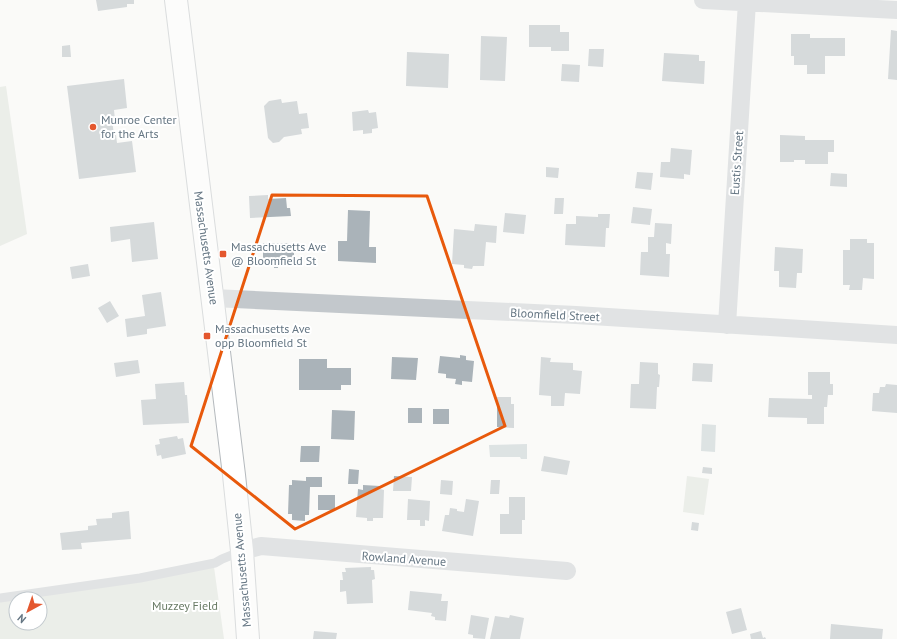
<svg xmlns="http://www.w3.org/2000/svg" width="897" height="639" viewBox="0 0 897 639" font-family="'PT Sans',sans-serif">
	<rect width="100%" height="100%" fill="#fafaf8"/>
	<!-- green -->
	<path fill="#dadfd7" d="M6,86L27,234L0,246V87Z
		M687,476L709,479L704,515L683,512Z
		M214,567L224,639H0V602L16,599V623H40V599H17Z"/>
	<!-- water -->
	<path fill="#bbc7cb" d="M702,424L716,425L715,452L701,451Z
		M527,444V459H521L520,457H490L489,445Z"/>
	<!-- building -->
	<path fill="#aab3b9" d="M96,0H134V4H127V7L98,11Z
		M529,25H560V32H569V51H551V47H529Z
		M891,30L897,31V80L888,79Z
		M791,34H810V38H845V56H825V74H807V65H794V56H791Z
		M481,36L507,37L505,81L480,80Z
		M70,45L71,57H62V46Z
		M589,49H604L603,67L588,66Z
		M407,52L449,54L448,88L406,86Z
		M664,53L699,55V61H705L704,84L662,81Z
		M562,64L580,65L579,82L561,81Z
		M124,79L127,108L114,110L115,120H112L114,135H116L117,143L132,141L136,172L79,179L67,86Z
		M281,99L282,103L297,101L299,114L307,113L309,128L301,129L302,134L284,137L279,142L273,143L268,138L264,106L269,101Z
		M368,110L369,113L376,112L378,128L372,129V133L363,134V130L353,131L352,112Z
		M780,135L805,136V140H834V152H828V164H805V160H794V162H780Z
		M671,148L692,150L690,175L684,174V179L660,177L661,162H670Z
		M546,167L559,168L558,178L546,177Z
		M637,172L653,173L651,190L635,188Z
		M831,173L847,174V187L830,186Z
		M268,195V199L286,198L287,208H290L291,216L250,218L249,196Z
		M555,198H564L563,214H554Z
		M633,207L652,209L650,225L631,223Z
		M348,210L370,211L369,247H376V263L338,261V241H347Z
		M505,213L526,215L524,234L503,232Z
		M598,214H610L609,228H606L605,247L565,245L566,224H576V216L598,217Z
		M154,222L158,259L132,262L130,239L111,242L110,227Z
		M655,223L672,224L671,244L666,243V254H670L669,277L640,275L641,252H648V237H654Z
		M475,224L497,226L496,243L486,242L484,266H473L472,269L464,268V265L452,264L454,229L474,231Z
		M850,239H867V243H874V279L863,278L862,290H849L850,285H843V250H850Z
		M263,243H294V265L278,264V268H274V264H263Z
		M775,247L803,249L802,273H797L796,288L779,287V271H774Z
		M88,264L90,276L72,279L70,267Z
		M161,292L166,326L147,329V334L127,337L125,319L145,316L142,295Z
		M110,301L119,316L107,323L98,308Z
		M460,355L466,356V360L474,361L472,382L462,381V385L455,384L456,379L446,378V374L438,373L440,356L460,358Z
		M392,357L418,358L416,380L391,379Z
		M541,357L551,358L550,362L573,363V370L582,371L580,394L565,393L564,406H551V396L539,395Z
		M299,359H327V368H351V385H341V390H299Z
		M138,360L140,373L116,377L114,363Z
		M640,362L658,363V374L660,375L659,387H657L656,409L630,408L631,384H639Z
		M693,363L713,364L712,382L692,381Z
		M808,372H830V384H833V395H828L827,407H824V424H807V418L768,417L769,398L812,399V395H808Z
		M184,382L185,395H187L189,423L143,425L141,400L156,399L155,384Z
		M886,384L897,385V413L872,411L873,393H879L880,387H885Z
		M497,397H511V404H514V428L497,427Z
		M408,408H422V423H408Z
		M433,409H449V424H433Z
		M332,410L355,411L354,440L331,439Z
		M177,436L178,439L183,438L186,454L162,459L161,455L157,456L155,445L160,444L159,439Z
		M301,446H320L319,462H300Z
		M544,456L570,461L567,475L541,471Z
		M703,467L712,468V474L702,473Z
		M349,469L359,470L358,484H348Z
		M394,476L412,477L411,491H393Z
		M306,477H322V487H310L309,515H305V521L292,520V514H288L289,485H292V480L306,481Z
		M441,480L453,481L452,495L440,494Z
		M491,480H500L499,494H490Z
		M363,485L380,486V489L384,490L383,518H373V521H367V518L356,517L358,489L363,490Z
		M318,495H335V510H318Z
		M509,497H525V520H522V534H500V514H509Z
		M408,499L430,501L429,521L425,520V526H420V520H407Z
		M466,499L479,501L473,536L442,531L445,515H449L450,508L457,509V511L464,512Z
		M129,511L131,539L81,543L82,549L62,550L60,533L88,530V526L97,525L96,519L112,518V513Z
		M692,522L699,523L698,531L691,530Z
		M371,567V570H374L375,579L372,580L373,603L347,604L346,591L340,592V580H343L342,572H346L345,568Z
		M410,591L442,594L441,601H448L446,621L435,620V617L431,616L432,613L408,610Z
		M741,608L747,630L732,634L726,612Z
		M471,615L489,618L485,639L473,638V635L468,634Z
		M510,615L524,618L520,639H490L495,616L509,618Z
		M831,624L883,629L882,639H830Z
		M314,631L337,633L336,639H313Z
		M761,631L763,638L765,637L766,639H751L750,634Z"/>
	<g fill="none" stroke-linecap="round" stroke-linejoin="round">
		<!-- primary casing -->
		<g stroke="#b5babe" stroke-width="24">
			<path id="primary" d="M176,0L234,475L242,551L248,639"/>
		</g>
		<!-- lane -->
		<path stroke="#c3c8cc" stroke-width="9" d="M0,598L140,578L215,563L222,559L242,551"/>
		<!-- street -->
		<path stroke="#c3c8cc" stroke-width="18" d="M703,0L897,10
			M213,298L576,315L897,335
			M727,325L747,2
			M242,551L261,546L567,571"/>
		<!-- primary -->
		<use href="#primary" stroke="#fff" stroke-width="22"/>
	</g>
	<!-- marked area -->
	<path d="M0 0H897V639H0ZM272,195L427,196L505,426L295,529L191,446Z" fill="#fafaf8" fill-opacity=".55" fill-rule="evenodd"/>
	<path fill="none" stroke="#e8590c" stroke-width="3" stroke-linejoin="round" d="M272,195L427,196L505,426L295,529L191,446Z"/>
	<!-- markers -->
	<g fill="#e4572e" stroke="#fff" stroke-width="1.5">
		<circle cx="93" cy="127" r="4"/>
		<rect x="219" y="250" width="8" height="8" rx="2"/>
		<rect x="203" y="332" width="8" height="8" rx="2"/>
	</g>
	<g text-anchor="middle" stroke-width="4" stroke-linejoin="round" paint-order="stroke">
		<!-- poi labels -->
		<g font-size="12" fill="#657683" stroke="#fff" text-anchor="start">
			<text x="101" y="124">Munroe Center<tspan x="101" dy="14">for the Arts</tspan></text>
			<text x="231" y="251">Massachusetts Ave<tspan x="231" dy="14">@ Bloomfield St</tspan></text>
			<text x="215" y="333">Massachusetts Ave<tspan x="215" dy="14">opp Bloomfield St</tspan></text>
		</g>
		<!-- street labels -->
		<g font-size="12" fill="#657683" stroke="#fff">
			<text transform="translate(737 163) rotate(-86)" y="4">Eustis Street</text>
			<text transform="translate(206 248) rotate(82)" y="4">Massachusetts Avenue</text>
			<text transform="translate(555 315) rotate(3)" y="4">Bloomfield Street</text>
			<text transform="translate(404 559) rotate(4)" y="4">Rowland Avenue</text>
			<text transform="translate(242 570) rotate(-95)" y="4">Massachusetts Avenue</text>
		</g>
		<!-- park labels -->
		<g font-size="12" fill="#687a64" stroke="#fff">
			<text x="185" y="610">Muzzey Field</text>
		</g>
	</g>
	<!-- north arrow -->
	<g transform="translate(28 611) rotate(220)"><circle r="19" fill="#ffffff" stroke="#c1c8cd"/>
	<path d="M0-3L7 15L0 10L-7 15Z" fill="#e4572e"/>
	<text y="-6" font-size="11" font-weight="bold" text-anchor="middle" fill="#657683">N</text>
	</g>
</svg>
